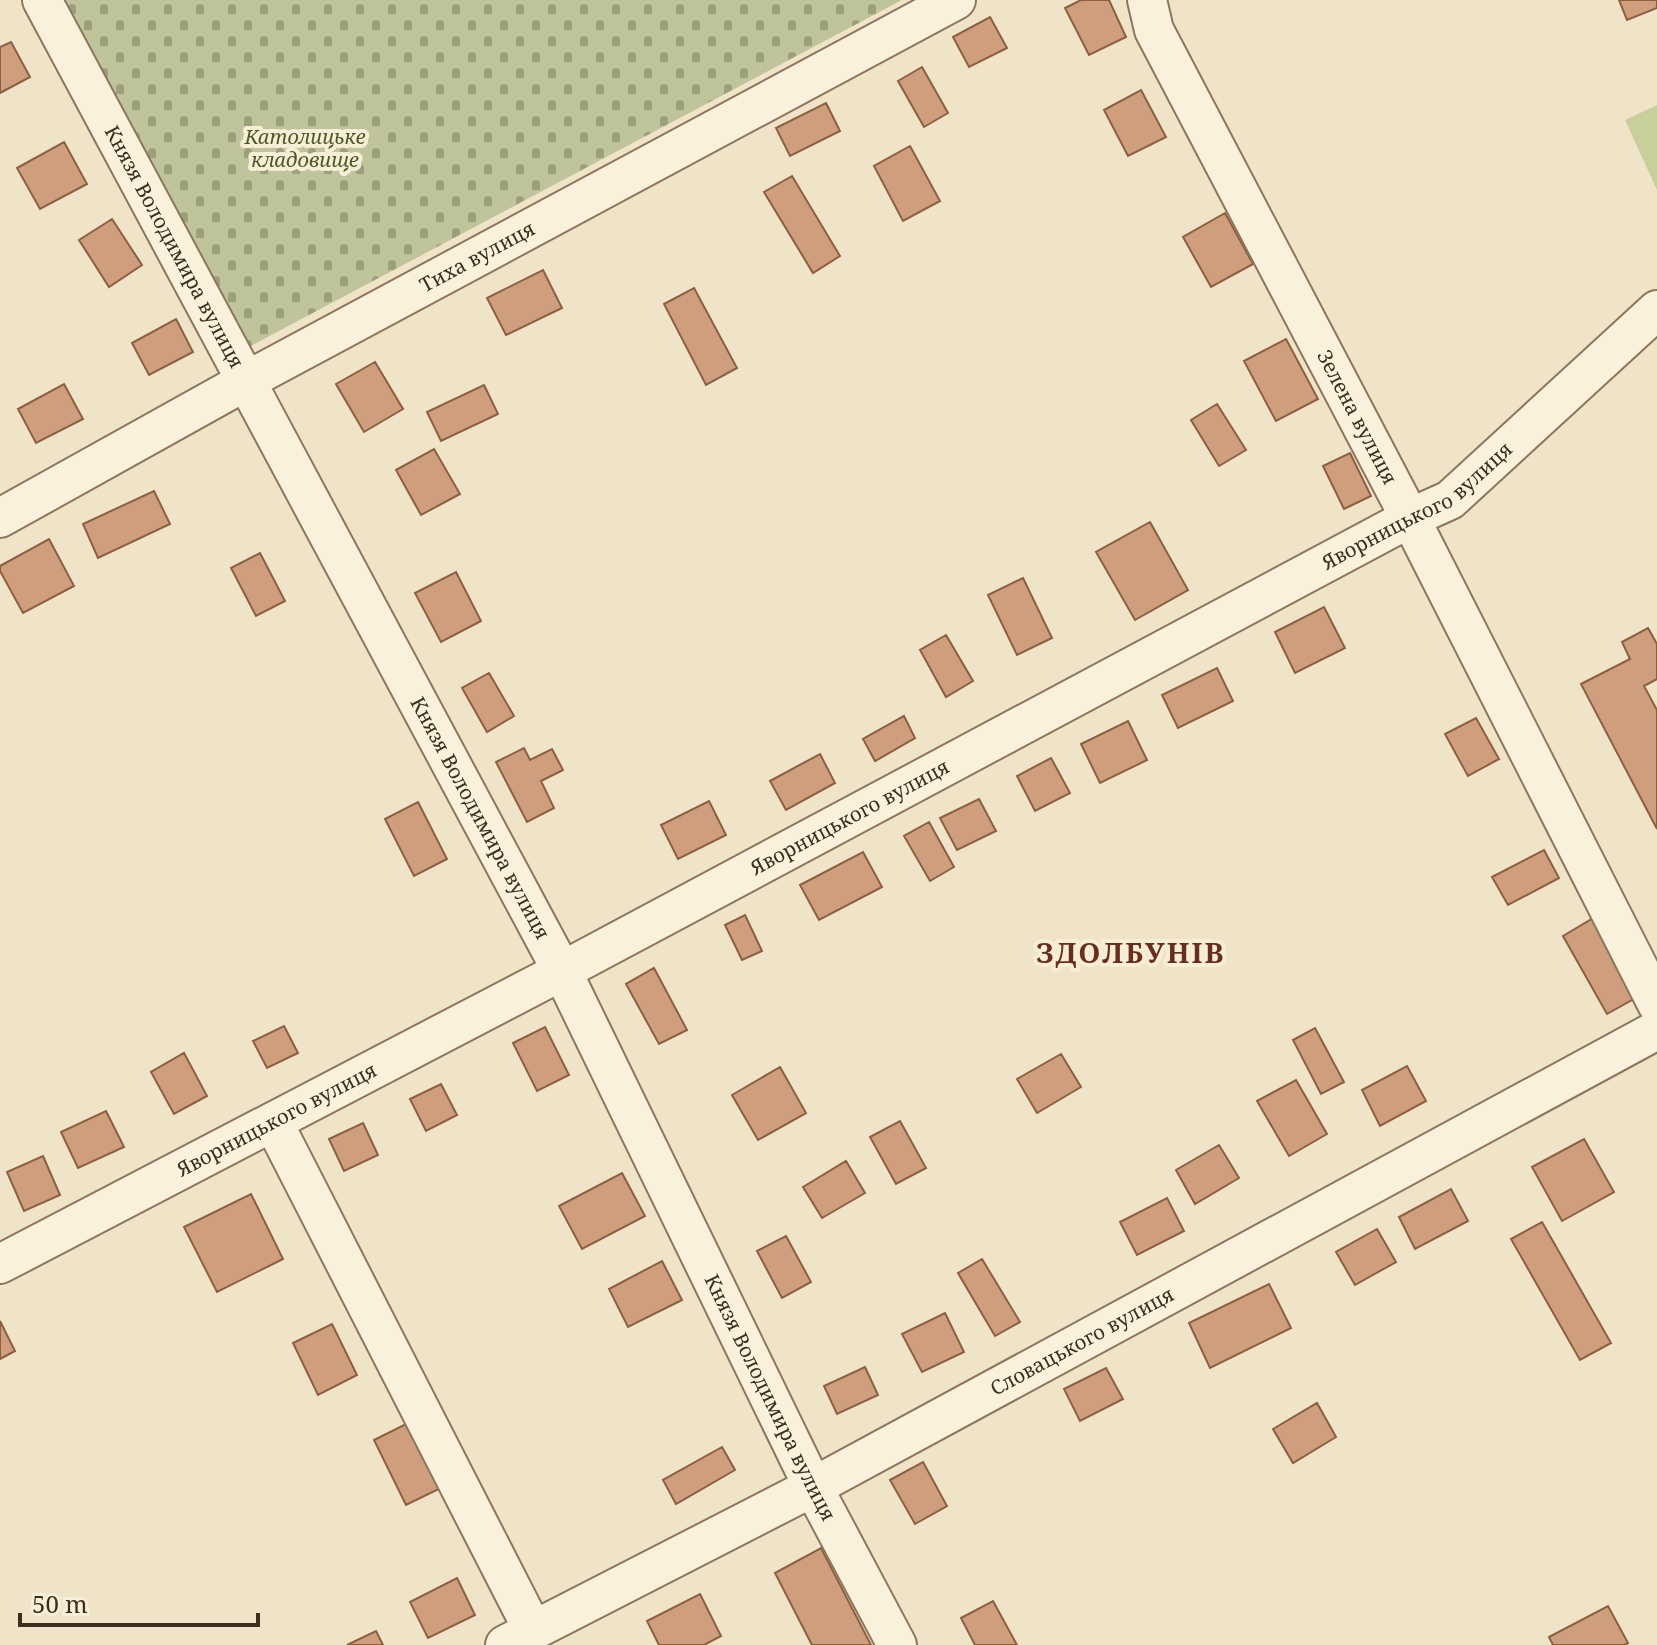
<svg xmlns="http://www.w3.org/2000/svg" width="1657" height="1645" viewBox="0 0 1657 1645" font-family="'Noto Serif',serif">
	<defs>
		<pattern id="cemetery-stones" width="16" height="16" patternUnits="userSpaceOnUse" patternTransform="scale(2)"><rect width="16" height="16" fill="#bfc49a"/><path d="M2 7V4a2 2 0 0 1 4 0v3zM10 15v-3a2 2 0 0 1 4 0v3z" fill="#9ca07d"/></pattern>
	</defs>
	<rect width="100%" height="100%" fill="#f0e4c8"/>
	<!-- cemetery -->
	<path fill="url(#cemetery-stones)" d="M54,0H902L245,349Z"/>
	<!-- pitch -->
	<path fill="#c9cf9b" d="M1657,105V190L1625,120Z"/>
	<!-- building -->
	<path fill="#cf9f7d" stroke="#8d5f41" stroke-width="2" d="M1081,0H1109L1126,37L1089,55L1065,8Z
		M1619,0H1657V8L1627,20Z
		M990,17L1007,48L969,67L953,37Z
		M11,42L30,77L0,93V47Z
		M922,67L948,113L924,127L898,81Z
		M1141,90L1166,137L1128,156L1104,110Z
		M826,103L840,131L790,156L776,128Z
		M64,142L87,184L40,209L17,168Z
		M910,146L940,201L903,221L874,166Z
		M792,176L840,256L813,273L764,192Z
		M1225,213L1253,264L1211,287L1183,237Z
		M112,219L142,265L109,287L79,240Z
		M543,270L562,308L506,335L487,298Z
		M694,288L737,368L706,385L664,304Z
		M176,319L193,352L149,375L132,343Z
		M1286,339L1318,399L1276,421L1244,361Z
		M375,362L403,409L364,432L336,384Z
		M64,384L83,419L36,443L18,409Z
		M484,385L498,414L441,441L427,412Z
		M1217,404L1246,450L1219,466L1191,420Z
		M434,449L460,494L421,515L396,470Z
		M1350,453L1371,496L1344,509L1323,466Z
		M154,491L170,524L98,558L83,524Z
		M1150,522L1188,590L1135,620L1096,552Z
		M49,539L74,586L23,613L0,571V566Z
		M260,553L285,601L256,616L231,568Z
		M456,572L481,621L441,642L415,593Z
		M1023,578L1052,638L1017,655L988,595Z
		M1324,607L1345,648L1295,673L1275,632Z
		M1648,628L1657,644V679L1644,686L1657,710V829L1581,684L1630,659L1622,642Z
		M946,635L973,681L946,697L920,650Z
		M1217,668L1233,701L1178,728L1162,695Z
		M489,673L514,716L487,732L462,688Z
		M904,716L915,738L875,761L863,739Z
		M1476,718L1499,759L1468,776L1445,734Z
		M1128,721L1147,760L1100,783L1081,744Z
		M524,748L530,760L552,749L563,770L541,781L554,808L527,822L496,762Z
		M820,754L835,783L786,810L770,781Z
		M1051,758L1070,793L1035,811L1017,776Z
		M979,799L996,831L957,850L940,818Z
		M709,801L726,835L678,859L661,825Z
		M418,802L447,859L414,876L385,819Z
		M929,822L954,867L930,881L904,836Z
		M1544,850L1559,878L1508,905L1492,877Z
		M863,852L882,887L819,920L800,885Z
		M745,915L762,951L742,960L725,925Z
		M1595,917L1639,996L1607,1014L1563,936Z
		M654,968L687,1030L659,1044L626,984Z
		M284,1026L298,1053L267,1068L253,1041Z
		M545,1027L569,1075L537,1091L513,1043Z
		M1315,1028L1344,1082L1321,1094L1293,1040Z
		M184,1053L207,1096L174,1114L151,1072Z
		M1061,1054L1081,1087L1037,1113L1017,1079Z
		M1407,1066L1426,1101L1380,1126L1362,1090Z
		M780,1067L806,1113L758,1140L732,1095Z
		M1296,1080L1327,1134L1289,1156L1257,1101Z
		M441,1084L457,1115L426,1131L410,1099Z
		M106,1111L124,1147L78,1168L61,1132Z
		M900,1121L926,1168L896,1184L870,1137Z
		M363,1123L378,1155L344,1171L329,1139Z
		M1584,1139L1614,1192L1562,1221L1532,1167Z
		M1219,1145L1239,1178L1195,1204L1176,1170Z
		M43,1156L60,1195L24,1211L7,1172Z
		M846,1161L865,1193L822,1218L803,1187Z
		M622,1173L645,1216L582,1249L559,1206Z
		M1451,1189L1468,1221L1415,1249L1399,1217Z
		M251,1194L283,1259L217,1292L184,1227Z
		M1167,1198L1184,1231L1137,1255L1120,1222Z
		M1542,1222L1611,1343L1580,1360L1511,1239Z
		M1377,1229L1396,1262L1355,1285L1336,1252Z
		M786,1236L811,1282L782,1298L757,1251Z
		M982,1259L1020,1322L995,1336L958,1273Z
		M662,1261L682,1300L628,1327L609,1289Z
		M1269,1284L1291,1328L1210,1368L1189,1323Z
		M945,1313L964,1352L922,1372L902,1334Z
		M0,1321L15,1351L0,1359Z
		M332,1324L357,1375L318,1395L293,1343Z
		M865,1367L878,1395L837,1414L824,1386Z
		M1106,1368L1123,1399L1080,1421L1064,1389Z
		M1317,1403L1336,1437L1293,1463L1273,1429Z
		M414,1420L447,1485L406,1505L374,1440Z
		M722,1447L735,1470L676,1504L663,1480Z
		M923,1462L947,1506L915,1524L890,1480Z
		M821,1548L871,1645H812L775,1573Z
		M457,1578L475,1615L428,1638L410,1602Z
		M700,1594L721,1636L704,1645H659L647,1621Z
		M993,1601L1017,1645H975L961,1618Z
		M1608,1606L1628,1643L1624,1645H1553L1549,1637Z
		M376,1631L383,1645H347Z"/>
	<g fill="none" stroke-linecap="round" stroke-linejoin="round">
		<!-- minor casing -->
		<g stroke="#8d765c" stroke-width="42">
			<g id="minor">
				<path id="s1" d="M42,0L562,971L813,1487L897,1645"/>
				<path id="s2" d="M1147,0L1154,30L1410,518L1657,1004"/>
				<path id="s3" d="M0,518L246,381L956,0"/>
				<path d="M273,1122L533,1630"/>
				<path id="s4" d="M0,1264L562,971L1410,518L1450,500L1657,310"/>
				<path id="s5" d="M505,1645L813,1487L1657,1030"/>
			</g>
		</g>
		<!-- minor -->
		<use href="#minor" stroke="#faf1dc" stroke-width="38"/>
	</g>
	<g text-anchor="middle" stroke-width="8" stroke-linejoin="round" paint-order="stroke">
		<!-- park labels -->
		<g font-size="20" font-style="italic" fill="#4d5a26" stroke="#f7eed8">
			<text x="305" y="144">Католицьке<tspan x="305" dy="23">кладовище</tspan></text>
		</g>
		<!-- street labels -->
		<g font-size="20" fill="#3d2e20" stroke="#f7eed8">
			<text dy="7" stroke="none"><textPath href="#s1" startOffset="280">Князя Володимира вулиця</textPath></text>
			<text dy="7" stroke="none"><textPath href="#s3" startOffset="544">Тиха вулиця</textPath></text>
			<text dy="7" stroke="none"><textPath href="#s2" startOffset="468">Зелена вулиця</textPath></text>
			<text dy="7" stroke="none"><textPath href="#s4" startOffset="1608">Яворницького вулиця</textPath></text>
			<text dy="7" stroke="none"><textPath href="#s1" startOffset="928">Князя Володимира вулиця</textPath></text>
			<text dy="7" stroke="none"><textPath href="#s4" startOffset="960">Яворницького вулиця</textPath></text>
			<text dy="7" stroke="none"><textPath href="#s4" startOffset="312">Яворницького вулиця</textPath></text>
			<text dy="7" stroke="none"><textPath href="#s5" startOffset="652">Словацького вулиця</textPath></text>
			<text dy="7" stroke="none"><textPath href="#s1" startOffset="1576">Князя Володимира вулиця</textPath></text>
		</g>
		<!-- district labels -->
		<g font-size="28" font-weight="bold" letter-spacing="2" fill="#6b2e1e" stroke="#f7eed8">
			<text x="1131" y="963">ЗДОЛБУНІВ</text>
		</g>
	</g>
	<!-- scale -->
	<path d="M20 1613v12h238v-12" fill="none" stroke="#3d2e20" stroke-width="4"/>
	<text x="32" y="1613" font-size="24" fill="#3d2e20" stroke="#f7eed8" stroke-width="6" paint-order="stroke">50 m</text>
</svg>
